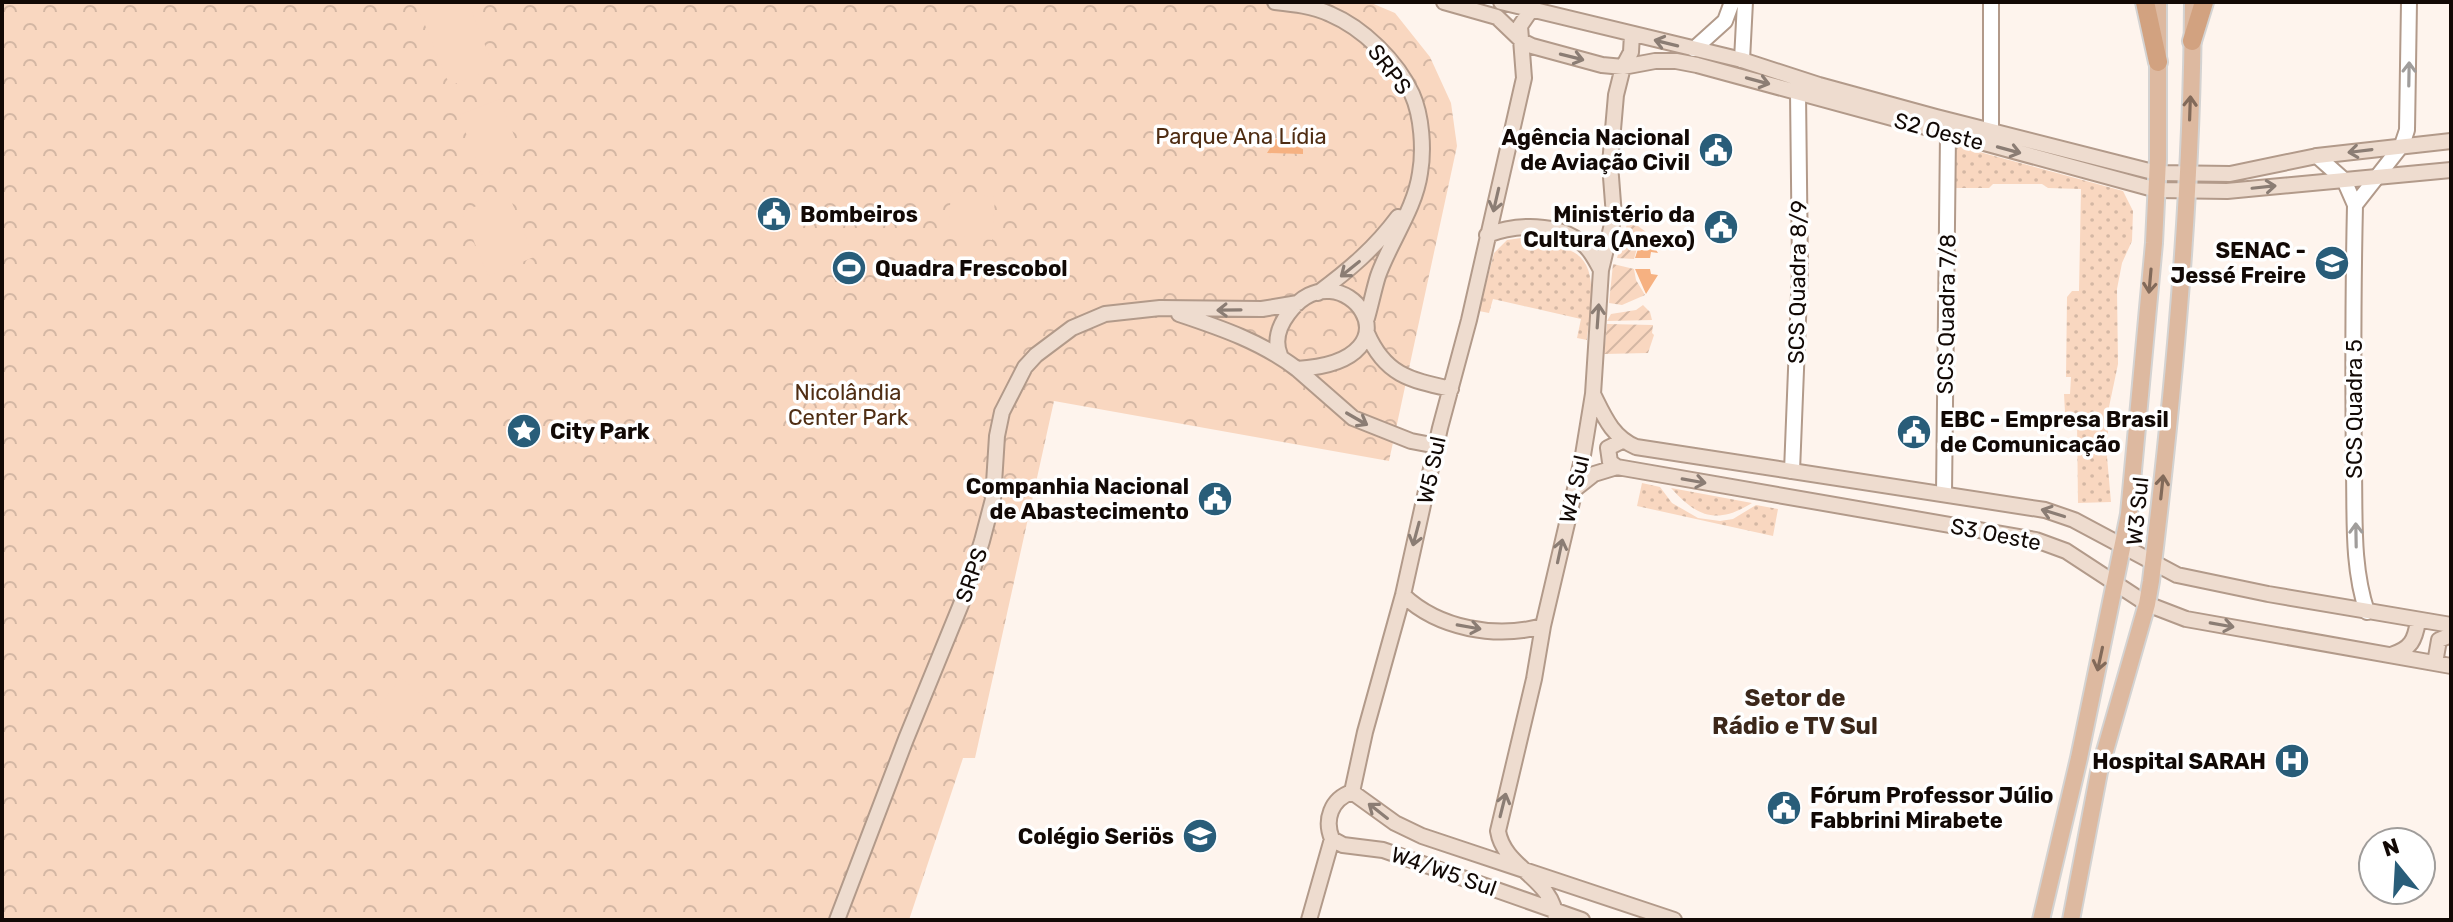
<svg xmlns="http://www.w3.org/2000/svg" width="2453" height="922" viewBox="0 0 2453 922" font-family="Rubik,sans-serif">
	<defs>
		<pattern id="grass-dots" width="8" height="8" patternUnits="userSpaceOnUse" patternTransform="scale(2)"><rect width="8" height="8" fill="#f9d7c0"/><path d="M2 2h.1M6 6h.1" fill="none" stroke="#d4b7a4" stroke-width="1.8" stroke-linecap="round"/></pattern>
		<pattern id="park-crowns" width="20" height="18" patternUnits="userSpaceOnUse" patternTransform="scale(2)"><rect width="20" height="18" fill="#f9d7c0"/><path d="M2 6a3 3 0 1 1 6 0M12 15a3 3 0 1 1 6 0" fill="none" stroke="#d4b7a4"/></pattern>
		<pattern id="garden-furrows" width="10" height="10" patternUnits="userSpaceOnUse" patternTransform="scale(2)"><rect width="10" height="10" fill="#f9d7c0"/><path d="M-1 1l2-2M0 10L10 0M9 11l2-2" fill="none" stroke="#d4b7a4"/></pattern>
	</defs>
	<rect width="100%" height="100%" fill="#fef4ed"/>
	<!-- grass -->
	<path fill="url(#grass-dots)" d="M1950,144L2123,191L2133,211L2132,241L2122,263L2117,289L2118,364L2109,407L2107,457L2111,502L2078,503L2077,422L2065,412L2064,394H2070L2071,377H2066L2067,297L2072,291H2079L2081,189L2048,188L2042,184H1993L1989,188H1950Z
		M1521,238C1537,242 1555,245 1571,251C1602,264 1589,313 1587,340L1577,338L1581,319L1493,299L1489,313L1479,311L1494,253L1507,240Z
		M1642,483L1660,487L1672,503L1698,518L1720,521L1733,519L1756,505L1778,509L1773,536L1637,506Z
		M1671,488L1752,503C1717,525 1697,517 1671,488Z"/>
	<!-- park -->
	<path fill="url(#park-crowns)" d="M2,2H1369L1395,13L1430,57L1451,103L1457,146L1389,461L1054,401L975,758H963L909,920H2Z"/>
	<!-- garden -->
	<path fill="url(#garden-furrows)" d="M1627,224L1638,226L1646,232L1639,241L1634,259L1617,258Z
		M1613,264L1634,269L1636,280L1645,295L1622,305L1609,303Z
		M1643,305L1650,312L1652,320L1607,321L1611,314L1636,310Z
		M1607,324L1653,325L1652,333L1654,335L1648,353L1604,354Z"/>
	<!-- pitch -->
	<path fill="#f9d7c0" d="M468,2L494,68L450,86L416,3Z
		M500,99L523,159L482,175L459,115Z
		M951,192L995,197L992,240L948,235Z
		M508,193L534,257L488,276L462,212Z
		M401,678L427,699L399,734L373,714Z"/>
	<!-- water -->
	<path fill="#f6b181" d="M1276,139L1303,149V154L1267,153Z
		M1646,233L1658,253L1651,252L1650,258H1635L1640,243Z
		M1635,269H1650L1651,274L1658,275L1646,294Z"/>
	<g fill="none" stroke-linecap="round" stroke-linejoin="round">
		<!-- tertiary casing -->
		<g stroke="#b29a8a" stroke-width="18">
			<path id="tertiary" d="M1694,49L1725,21L1732,2
				M1742,60L1745,2
				M1991,129V2
				M2317,156L2344,180L2355,205C2353,294 2353,383 2354,473C2355,519 2352,567 2367,612
				M2355,205L2402,145L2407,130L2409,2
				M1792,471L1800,269L1798,92
				M1944,494L1948,134"/>
		</g>
		<!-- secondary casing -->
		<g stroke="#b29a8a" stroke-width="18">
			<path id="secondary" d="M1275,2C1294,4 1313,6 1330,14C1363,28 1397,61 1412,94C1422,116 1424,150 1420,173C1415,209 1390,242 1378,276C1374,289 1371,304 1367,318
				M1444,2L1497,17L1522,41L1532,46L1602,65L1623,67L1655,61H1676L1697,65L2157,190L2227,191L2451,170
				M1501,2L1742,60L1819,85L1936,117L2157,173L2230,174L2317,156L2451,141
				M1487,235C1516,224 1558,222 1583,244C1591,250 1596,261 1601,270
				M1318,293C1349,270 1375,248 1398,217
				M1179,314C1221,328 1262,342 1297,369C1431,361 1340,242 1288,314C1279,326 1274,341 1280,355
				M1367,333C1385,375 1410,380 1451,389
				M1297,369L1353,418L1411,441L1437,446
				M1593,394C1604,416 1612,437 1636,447L2045,510L2074,520L2177,575L2268,594L2451,625
				M1617,467L1610,462L1608,448L1622,441
				M1575,489L1594,474L1617,467L2036,540L2066,551L2147,604L2186,619L2451,666
				M1403,595C1439,629 1496,639 1543,626
				M2391,655C2411,649 2415,640 2418,621
				M2435,663L2439,640L2451,635
				M1352,792L1365,732L1403,595L1440,428L1469,320L1524,78L1520,26L1531,10
				M1352,792L1395,823L1422,836L1674,920
				M1332,839L1343,845L1383,850L1582,920
				M837,920L906,739L964,597L982,541L993,499L997,436L1002,412L1025,367L1036,355L1072,328L1105,314L1160,308L1262,309L1298,303
				M1309,920L1332,839C1324,820 1331,799 1352,792
				M1556,920C1554,878 1504,869 1498,831L1534,679L1543,626L1583,455L1593,394L1601,270L1614,216L1610,164L1616,95L1623,67L1631,52L1632,34"/>
		</g>
		<!-- primary casing -->
		<g stroke="#d4d3d2" stroke-width="20">
			<path id="primary" d="M2041,920L2079,758L2129,514L2154,243L2158,159V2
				M2071,920L2099,772L2147,604L2151,581C2174,389 2192,196 2193,2"/>
		</g>
		<!-- trunk casing -->
		<g stroke="#d4d3d2" stroke-width="22">
			<path id="trunk" d="M2145,2L2158,62
				M2192,41L2204,2"/>
		</g>
		<!-- tertiary -->
		<use href="#tertiary" stroke="#fff" stroke-width="14"/>
		<!-- secondary -->
		<use href="#secondary" stroke="#eedccf" stroke-width="14"/>
		<!-- primary -->
		<use href="#primary" stroke="#ddb9a0" stroke-width="16"/>
		<!-- trunk -->
		<use href="#trunk" stroke="#d2a280" stroke-width="18"/>
	</g>
	<!-- one-way arrows -->
	<defs><path id="oneway-shaft" d="M-6 0H5M1.5-3L5.5 0L1.5 3" fill="none" stroke-width="1.6" stroke-linecap="round" stroke-linejoin="round" transform="scale(2)"/></defs>
	<g stroke="#8b7d74">
		<use href="#oneway-shaft" transform="translate(1666 43) rotate(-166)"/>
		<use href="#oneway-shaft" transform="translate(1572 57) rotate(14)"/>
		<use href="#oneway-shaft" transform="translate(1758 81) rotate(15)"/>
		<use href="#oneway-shaft" transform="translate(2009 150) rotate(15)"/>
		<use href="#oneway-shaft" transform="translate(2360 151) rotate(173)"/>
		<use href="#oneway-shaft" transform="translate(2264 187) rotate(-6)"/>
		<use href="#oneway-shaft" transform="translate(1496 200) rotate(103)"/>
		<use href="#oneway-shaft" transform="translate(1350 269) rotate(141)"/>
		<use href="#oneway-shaft" transform="translate(1229 310) rotate(179)"/>
		<use href="#oneway-shaft" transform="translate(1598 316) rotate(-86)"/>
		<use href="#oneway-shaft" transform="translate(1357 419) rotate(30)"/>
		<use href="#oneway-shaft" transform="translate(1694 481) rotate(10)"/>
		<use href="#oneway-shaft" transform="translate(2053 513) rotate(-163)"/>
		<use href="#oneway-shaft" transform="translate(1416 534) rotate(105)"/>
		<use href="#oneway-shaft" transform="translate(1560 551) rotate(-78)"/>
		<use href="#oneway-shaft" transform="translate(2222 625) rotate(10)"/>
		<use href="#oneway-shaft" transform="translate(1469 627) rotate(10)"/>
		<use href="#oneway-shaft" transform="translate(1503 805) rotate(-76)"/>
		<use href="#oneway-shaft" transform="translate(1378 811) rotate(-142)"/>
	</g>
	<g stroke="#a09d9b">
		<use href="#oneway-shaft" transform="translate(2409 74) rotate(-89)"/>
		<use href="#oneway-shaft" transform="translate(2356 535) rotate(-91)"/>
	</g>
	<g stroke="#826a5a">
		<use href="#oneway-shaft" transform="translate(2190 108) rotate(-88)"/>
		<use href="#oneway-shaft" transform="translate(2150 281) rotate(95)"/>
		<use href="#oneway-shaft" transform="translate(2162 487) rotate(-84)"/>
		<use href="#oneway-shaft" transform="translate(2100 659) rotate(102)"/>
	</g>
	<!-- icons -->
	<defs>
		<g id="civic-disc" transform="scale(1.8)"><circle r="9.5" fill="#295d79" stroke="#fff"/><path d="M-.6-6.5H3V-4.5H.6V-3L4-1V1h2V6H-6V1h2V-1L-.6-3ZM-1.2 2.5V6h2.4V2.5Z" fill="#fff"/></g>
		<g id="university-disc" transform="scale(1.8)"><circle r="9.5" fill="#295d79" stroke="#fff"/><path d="M0-5L7-2L0 1L-7-2ZM-4 1L0 2.5L4 1V4Q0 6-4 4Z" fill="#fff"/></g>
		<g id="stadium-disc" transform="scale(1.8)"><circle r="9.5" fill="#295d79" stroke="#fff"/><path d="M0-5a6.5 5 0 1 0 0 10a6.5 5 0 1 0 0-10ZM-3.5-1.8h7v3.6h-7Z" fill="#fff"/></g>
		<g id="sight-disc" transform="scale(1.8)"><circle r="9.5" fill="#295d79" stroke="#fff"/><path d="M0-6L1.8-2.2L6-1.7L2.9 1.2L3.7 5.4L0 3.3L-3.7 5.4L-2.9 1.2L-6-1.7L-1.8-2.2Z" fill="#fff"/></g>
		<g id="hospital-disc" transform="scale(1.8)"><circle r="9.5" fill="#295d79" stroke="#fff"/><path d="M-5-5h3v3.5h4V-5h3V5h-3V1.5h-4V5h-3Z" fill="#fff"/></g>
		<g id="school-disc" transform="scale(1.8)"><circle r="9.5" fill="#295d79" stroke="#fff"/><path d="M0-5L7-2L0 1L-7-2ZM-4 1L0 2.5L4 1V4Q0 6-4 4Z" fill="#fff"/></g>
	</defs>
	<g fill-rule="evenodd">
		<use href="#civic-disc" x="1716" y="150"/>
		<use href="#civic-disc" x="774" y="214"/>
		<use href="#civic-disc" x="1721" y="227"/>
		<use href="#university-disc" x="2332" y="263"/>
		<use href="#stadium-disc" x="849" y="268"/>
		<use href="#sight-disc" x="524" y="431"/>
		<use href="#civic-disc" x="1914" y="432"/>
		<use href="#civic-disc" x="1215" y="499"/>
		<use href="#hospital-disc" x="2292" y="761"/>
		<use href="#civic-disc" x="1784" y="808"/>
		<use href="#school-disc" x="1200" y="836"/>
	</g>
	<g text-anchor="middle" stroke-width="7" stroke-linejoin="round" paint-order="stroke">
		<!-- street labels -->
		<g font-size="22" fill="#120905" stroke="#fff">
			<text transform="translate(1390 69) rotate(53)" y="8">SRPS</text>
			<text transform="translate(1939 131) rotate(15)" y="8">S2 Oeste</text>
			<text transform="translate(1797 282) rotate(-89)" y="8">SCS Quadra 8/9</text>
			<text transform="translate(1946 314) rotate(-89)" y="8">SCS Quadra 7/8</text>
			<text transform="translate(2354 409) rotate(-90)" y="8">SCS Quadra 5</text>
			<text transform="translate(1431 470) rotate(-78)" y="8">W5 Sul</text>
			<text transform="translate(1574 489) rotate(-77)" y="8">W4 Sul</text>
			<text transform="translate(2137 511) rotate(-84)" y="8">W3 Sul</text>
			<text transform="translate(1996 534) rotate(11)" y="8">S3 Oeste</text>
			<text transform="translate(971 575) rotate(-71)" y="8">SRPS</text>
			<text transform="translate(1444 871) rotate(19)" y="8">W4/W5 Sul</text>
		</g>
		<!-- park labels -->
		<g font-size="22" fill="#4f2d13" stroke="#fff">
			<text x="1241" y="144">Parque Ana Lídia</text>
			<text x="848" y="400">Nicolândia<tspan x="848" dy="25">Center Park</tspan></text>
		</g>
		<!-- poi labels -->
		<g font-size="22" font-weight="bold" fill="#120905" stroke="#fff" text-anchor="end">
			<text x="1690" y="145">Agência Nacional<tspan x="1690" dy="25">de Aviação Civil</tspan></text>
			<text x="800" y="222" text-anchor="start">Bombeiros</text>
			<text x="1695" y="222">Ministério da<tspan x="1695" dy="25">Cultura (Anexo)</tspan></text>
			<text x="2306" y="258">SENAC -<tspan x="2306" dy="25">Jessé Freire</tspan></text>
			<text x="875" y="276" text-anchor="start">Quadra Frescobol</text>
			<text x="1940" y="427" text-anchor="start">EBC - Empresa Brasil<tspan x="1940" dy="25">de Comunicação</tspan></text>
			<text x="550" y="439" text-anchor="start">City Park</text>
			<text x="1189" y="494">Companhia Nacional<tspan x="1189" dy="25">de Abastecimento</tspan></text>
			<text x="2266" y="769">Hospital SARAH</text>
			<text x="1810" y="803" text-anchor="start">Fórum Professor Júlio<tspan x="1810" dy="25">Fabbrini Mirabete</tspan></text>
			<text x="1174" y="844">Colégio Seriös</text>
		</g>
		<!-- neighbourhood labels -->
		<g font-size="24" font-weight="bold" fill="#3c281b" stroke="#fff">
			<text x="1795" y="706">Setor de<tspan x="1795" dy="28">Rádio e TV Sul</tspan></text>
		</g>
	</g>
	<!-- border -->
	<rect width="2453" height="922" fill="none" stroke="#120905" stroke-width="8"/>
	<!-- north arrow -->
	<g transform="translate(2397 866) rotate(342)"><circle r="38" fill="#ffffff" stroke="#a09d9b" stroke-width="2"/>
	<path d="M0-6L14 30L0 20L-14 30Z" fill="#295d79"/>
	<text y="-12" font-size="22" font-weight="bold" text-anchor="middle" fill="#120905">N</text>
	</g>
</svg>
